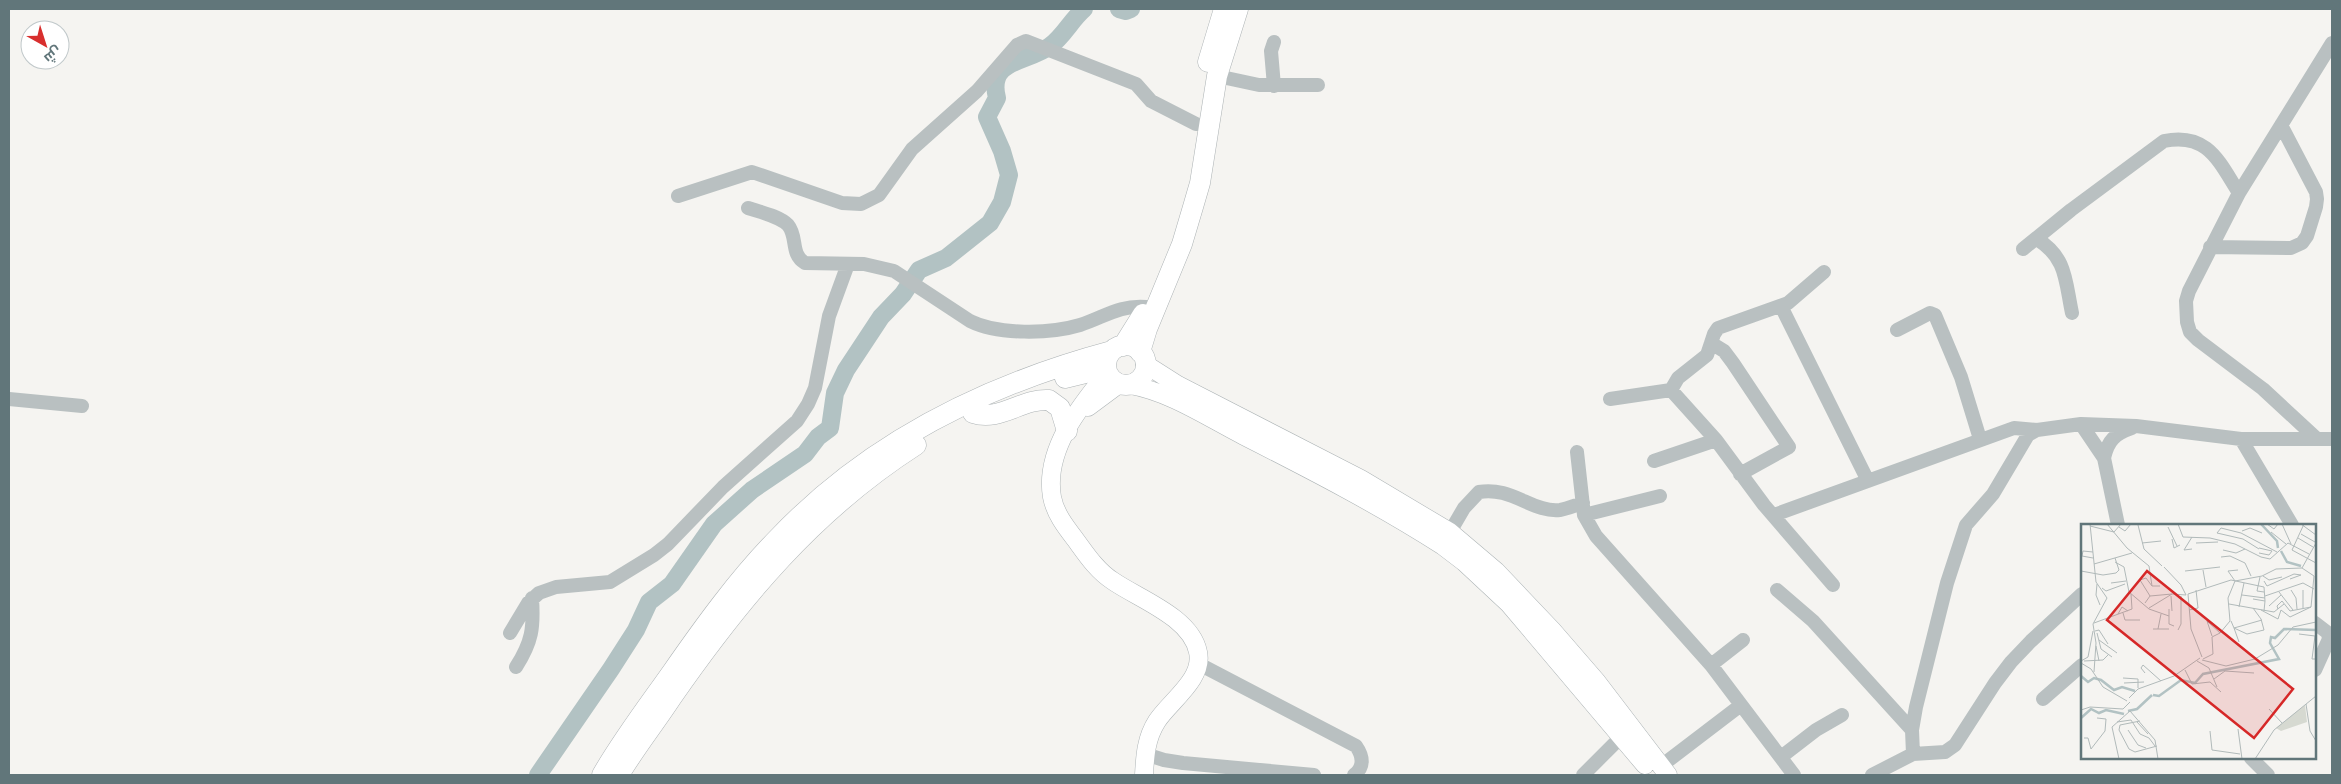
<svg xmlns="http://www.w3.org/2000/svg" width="2341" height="784" viewBox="0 0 2341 784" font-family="Raleway,Cairo,sans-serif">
	<rect width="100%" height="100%" fill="#f5f4f1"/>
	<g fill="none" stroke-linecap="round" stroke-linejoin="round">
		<!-- river -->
		<path stroke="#b2c2c3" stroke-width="18" d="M1119,9L1126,11L1131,9
			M538,775L611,669L636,630L649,602L672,584L714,524L752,490L805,454L818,437L830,428L835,393L846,370L881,317L903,294L919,270L946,258L990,223L1002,202L1009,175L1002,151L987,117L997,98C987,59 1027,63 1050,46C1064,36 1071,20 1084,9"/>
		<!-- major casing -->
		<g stroke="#adb4b6" stroke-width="19">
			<path id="major" d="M1145,364L1178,385L1361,479L1450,532L1496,571L1552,630L1597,682L1668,775
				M1107,373C1080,406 1044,450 1052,497C1055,513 1065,526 1075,539C1086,554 1097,571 1113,581C1139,599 1191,617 1198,652C1204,679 1170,701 1157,721C1146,738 1145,756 1144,775
				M1130,385C1170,392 1207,417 1244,436C1311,470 1379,505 1443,546L1464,562L1509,604L1645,765
				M1088,407L1119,384"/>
		</g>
		<!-- highway casing -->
		<g stroke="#adb3b5" stroke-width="21">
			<path id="highway" d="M1208,62L1224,9
				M1106 365a20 20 0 1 1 40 0a20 20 0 1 1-40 0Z
				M1123,346L1143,314
				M1140,352L1147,329L1182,244L1193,207L1200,183L1217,76L1238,9
				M1065,378L1106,368
				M973,413C1000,422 1022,398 1049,400L1060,408L1067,431
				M602,775C622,740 648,706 672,672C704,626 738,579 777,539C868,443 985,385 1112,351
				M619,775C635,748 655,723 672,697C741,598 813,511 916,445"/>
		</g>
		<!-- minor -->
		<path stroke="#b9c0c1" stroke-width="14" d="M1274,42L1271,51L1274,86
			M1217,76L1259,85H1318
			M678,196L752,172L842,203L861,204L879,195L912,149L977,91L1017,45L1026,41L1136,84L1151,101L1196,124
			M748,208C760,212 779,216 788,225C798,237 790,254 805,263L864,264L894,271L970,321C998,335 1050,334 1080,325C1105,317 1118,305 1146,307
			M2037,239C2067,258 2065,280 2072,313
			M2210,247L2291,248L2302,243L2307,236L2316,207L2317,199L2316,192L2281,125
			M2023,249L2071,210L2164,141C2208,132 2219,162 2239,193
			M1781,306L1868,481
			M1897,330L1930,313L1935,315L1961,377L1980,439
			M1711,343L1724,351L1733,363L1789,447L1740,474
			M1671,390L1678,378L1707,355L1714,334L1718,328L1788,303L1824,272
			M9,399L82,406
			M1610,399L1671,390L1716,440
			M2081,424L2104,458C2108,440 2115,434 2132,428
			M2241,439L2292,525
			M2317,439L2263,389L2198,340L2190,332L2187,322L2186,301L2189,291L2239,193L2332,43
			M1577,452L1584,515L1596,536L1711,665L1794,775
			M2104,458L2118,525
			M1654,461L1716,440L1764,505L1833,585
			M1584,515L1660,496
			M1774,515L2014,428L2037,430L2081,424L2136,426L2241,439H2332
			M1450,532L1464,508L1479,492C1511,486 1533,513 1560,510C1567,509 1576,505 1583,503
			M1777,590L1813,621L1912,730
			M2315,623L2328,633L2329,639L2315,670
			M510,633L528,603L539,593L556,587L610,582L654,555L668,544L723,487L797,421L808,404L815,388L829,316L848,264
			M1197,663L1356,746C1363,756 1365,767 1354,775
			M1711,665L1743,640
			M516,667C532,642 534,628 532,598
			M2043,699L2082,665
			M1145,754L1164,760L1183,763L1314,775
			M1913,754L1945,752L1955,745L1995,683L2011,662L2031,641L2082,594
			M1781,757L1816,730L1842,715
			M2251,758L2268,775
			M1661,766L1741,705
			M1583,775L1622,736
			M1872,775L1913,754L1912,730L1916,707L1947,583L1966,525L1993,494L2028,435L2037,430"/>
		<!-- major -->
		<use href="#major" stroke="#fff" stroke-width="18"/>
		<!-- highway -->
		<use href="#highway" stroke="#fff" stroke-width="20"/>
	</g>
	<!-- overview -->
	<g transform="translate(2081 524)">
		<rect width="235" height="235" fill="#f5f4f1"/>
		<path d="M224,181L226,198L200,207L195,204Z" fill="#d6d9d1"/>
		<path fill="none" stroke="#b2c2c3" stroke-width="2.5" d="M180,0L196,17L197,24M200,27L206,38L220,42M0,152L7,158L13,154L20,156L33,166L41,163L54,167M72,171L78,172L100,156L114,159L122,150L198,135L189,119L190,113L194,114L203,105L235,106M47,187L56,185L71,171M0,194L10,185L18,189L25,186L43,190"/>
		<path fill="none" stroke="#b1baba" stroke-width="1" d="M9,0L15,58L26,74L12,100L15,119L13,148M26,0L46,24L68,42L71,62M97,0L102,13L129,14L154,20L180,33L189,35L207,19L228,30M186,0L193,5L197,0M201,0L210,20M220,0L235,11M223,0L211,26L235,39M57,1L63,25L81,42M9,2L33,8L40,0M38,3L44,7L50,0M87,3L96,22M161,7L169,4L181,9M190,8L205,20M136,9L140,4L160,9L196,28M136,9L162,15L178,25M220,10L234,18M111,13L103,26L111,25M217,14L232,23M91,15L93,24L99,21M61,19L80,17M115,19L137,18M178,24L191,27L188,31L178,29M142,26L155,29L164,25M12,28L2,27L1,32L12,34M140,33L149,32L164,39L170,52M34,38L43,43L48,68L68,85L88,92M13,40L51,29M83,43L100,61L105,71M221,44L233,52L230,83M122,46L125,63M0,47L22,51L35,49L38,46L34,34M104,47L139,43M182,52L188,56L201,53M179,53L176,67L183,68M154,57L147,47L157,46M183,57L186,62L213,50L220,51L209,55M30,59L45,57M16,60L15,71L19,81M21,64L25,67L44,60M210,66L215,74L216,85M198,68L212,86M107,70L150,56L183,63L184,77M107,70L110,105L121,133M161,71L184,74M69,72L59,56L65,54L71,62H79M90,72L91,87M184,72L222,59L233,65M172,75L184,77L183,87M64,79L69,72L91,70M148,80L193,88L203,80M188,82L200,71M158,83L163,59M68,84L91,70L105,71M222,84V66M88,85V100L93,102M197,85L196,82L201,77L209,87L230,83M108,86L117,84L115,66M180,86L197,95L200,86L209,93L230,83M42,89L44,96H59M37,90L41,83L47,87M150,97L153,104L166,110L183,106L180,95L172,84M13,99L51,85L50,70M72,105H88M77,105L80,90M97,106L100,100V72M14,107L18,106L27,120M16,109L20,125L31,133M218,110L234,112M131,112L126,97L139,109M234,112L231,135H235M18,116L36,129M158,118L153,104L181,96M15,122L18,137M122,135L132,130L131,113L139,109L149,97L147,74L154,57L181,52L195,45L221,44L235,19M121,136L145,142L174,135L197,121L212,103L235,98M0,137L7,133L12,107M3,137L22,136L27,131M116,137L128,144L136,163M0,139L10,145L22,163L46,177M104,146L111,160L129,158L140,168M64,149L60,144L62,141L80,157M42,154L57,155V164M133,155L144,147L173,149M43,159L63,158M48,174L57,165L93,152L119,134M225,180L229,207L235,217M188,185L201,199M0,186L9,183L42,185L49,178M59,197L39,201L38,206L48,225L54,228L76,222M36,198L50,196L59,210L68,214L74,222M56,198L67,210M157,205L161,235M47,206L57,221L65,224M129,207L131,226L159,230M3,214H7L10,225L24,207L25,195L16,194M38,235L31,203L49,187L74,216L77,235M174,235L193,206L235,172"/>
		<path fill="#d62828" fill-opacity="0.15" stroke="#d62828" stroke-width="2.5" d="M66,47L212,165L173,214L26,96Z"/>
		<rect width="235" height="235" fill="none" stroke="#61767a" stroke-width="2.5"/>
	</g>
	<!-- border -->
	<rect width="2341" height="784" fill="none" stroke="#61767a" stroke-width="20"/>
	<!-- north arrow -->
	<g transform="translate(45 45) rotate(141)"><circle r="24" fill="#ffffff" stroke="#c0c8ca"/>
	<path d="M0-4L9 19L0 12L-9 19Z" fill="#d82f2e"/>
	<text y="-8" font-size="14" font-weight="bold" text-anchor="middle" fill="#61767a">ش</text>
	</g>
</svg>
